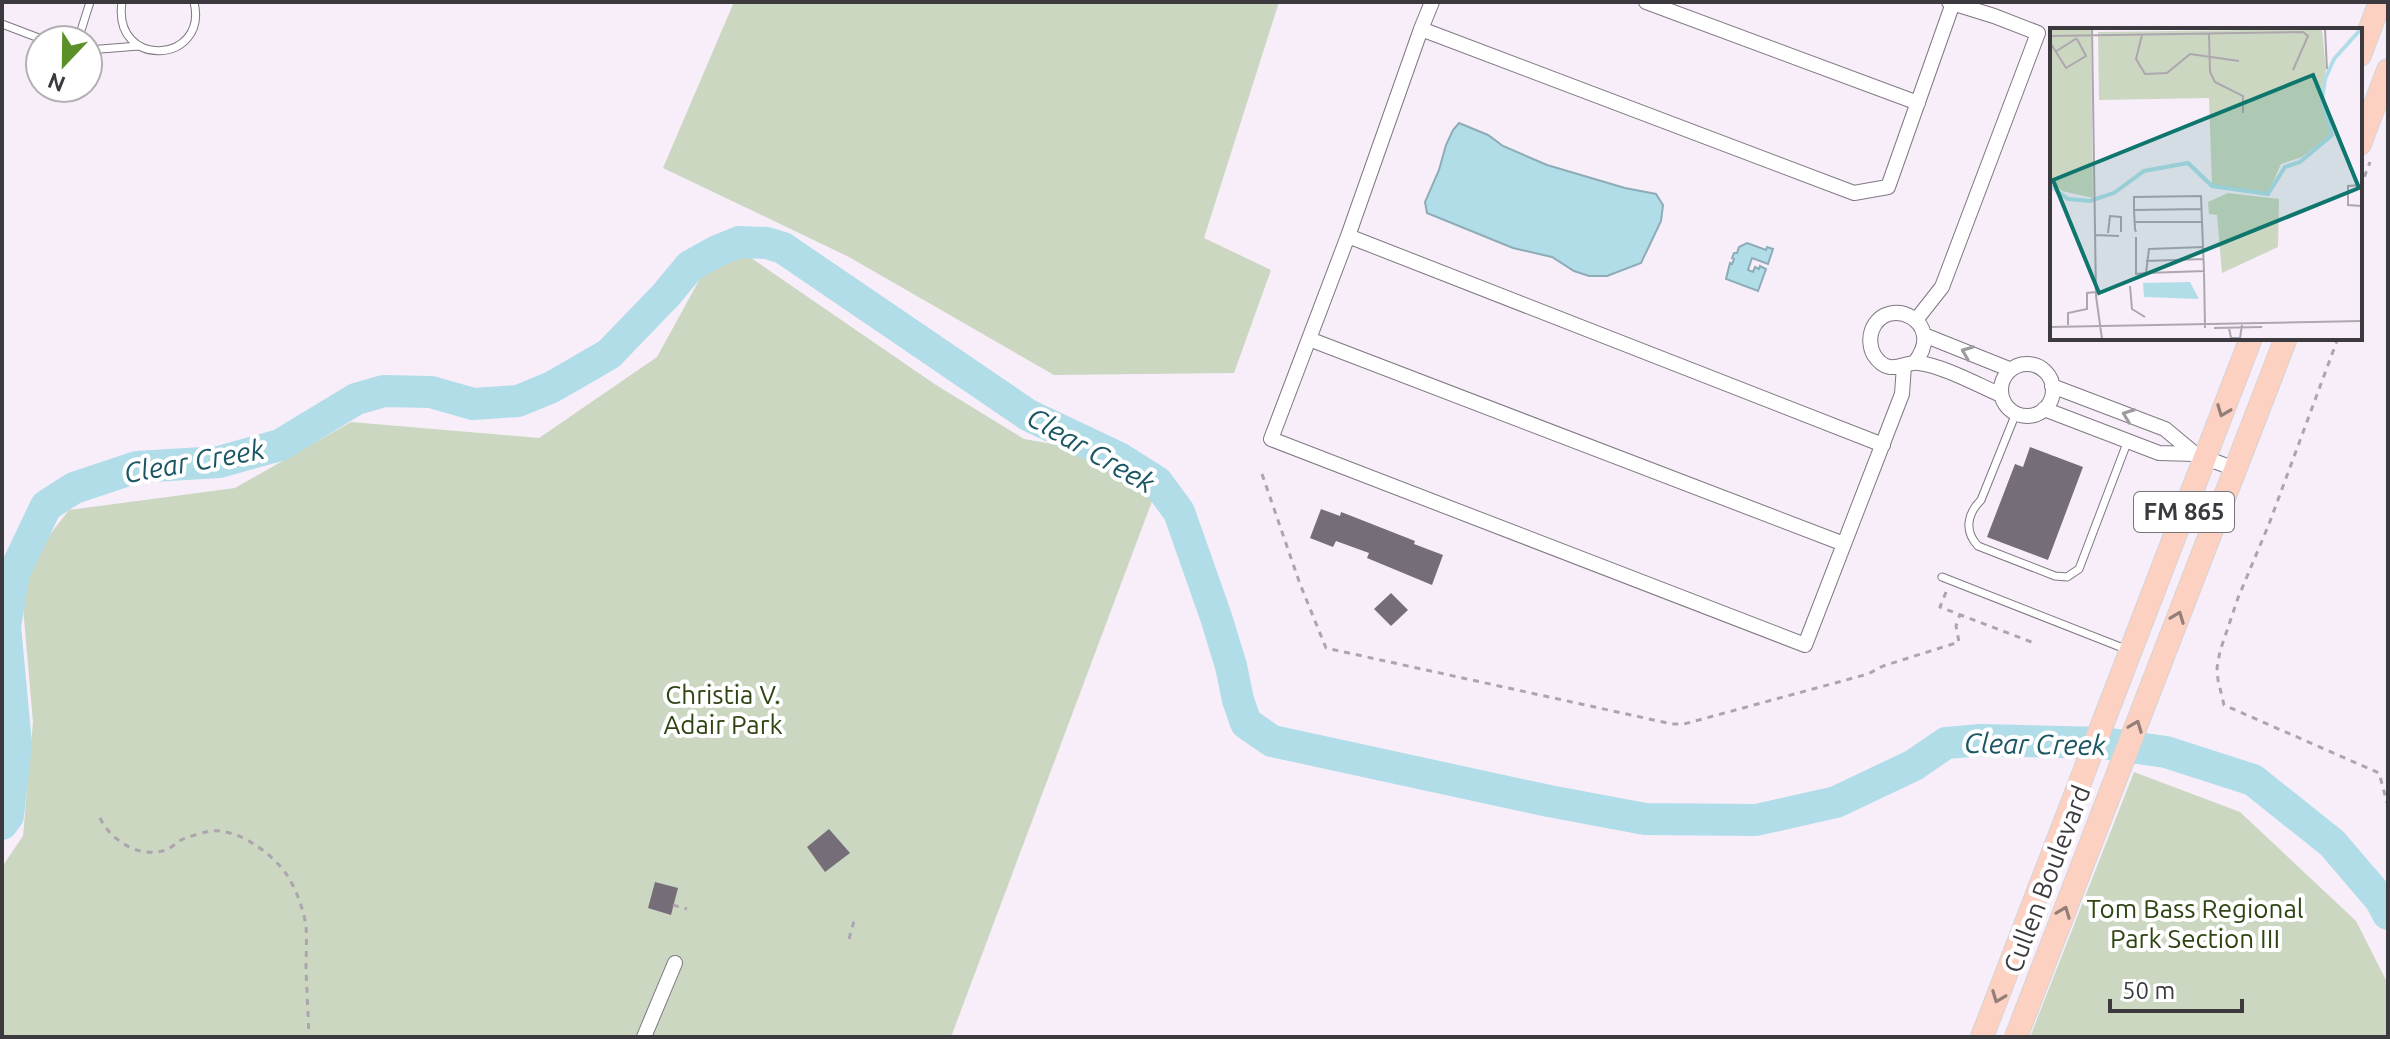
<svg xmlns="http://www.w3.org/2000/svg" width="2390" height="1039" viewBox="0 0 2390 1039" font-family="Ubuntu,sans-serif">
	<rect width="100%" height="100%" fill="#f7eefa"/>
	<!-- green -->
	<path fill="#cbd7c0" d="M734,2H1279L1204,238L1271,270L1234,373L1054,375L849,257L663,168Z
		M738,249L936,385L1024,439L1091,451L1157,488L951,1037H2V867L23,836L33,722L20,573L69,510L235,488L351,422L539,438L657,357L703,273Z
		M2134,772L2240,812L2356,921L2388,984V1037H2030Z"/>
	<!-- water -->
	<path fill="#b1dde9" stroke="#8eacb6" stroke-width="2" d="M1459,123L1488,135L1503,146L1547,165L1625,188L1656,194L1663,205L1661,221L1641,263L1607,276H1589L1574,271L1552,257L1513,248L1427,213L1425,202L1439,170L1446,145L1453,130Z
		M1747,243L1766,250L1767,247L1773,249L1768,264L1752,258L1748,270L1753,272L1755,267L1759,269L1760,266L1766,269L1758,291L1726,279L1730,263L1732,264L1734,259L1732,258L1734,253H1737L1739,247Z"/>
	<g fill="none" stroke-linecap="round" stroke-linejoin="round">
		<!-- river -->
		<path stroke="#b1dde9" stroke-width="32" d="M2,824L8,816L16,744L5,626L14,573L46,506L74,488L137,467L219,462L280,445L356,399L384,391L431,392L473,404L518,401L552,387L609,354L666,295L690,266L717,251L739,242L767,243L783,248L1028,415L1119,458L1157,482L1179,512L1216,617L1231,666L1238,700L1246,723L1272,741L1549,801L1645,819L1756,820L1836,802L1914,765L1946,743L1981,740L2103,743L2166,752L2253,780L2332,843L2380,899L2388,914"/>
	</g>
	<!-- building -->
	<path fill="#756d78" d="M2030,447L2083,467L2048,560L1987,537L2015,464L2023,467Z
		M1321,509L1340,516L1341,512L1354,517L1415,541L1414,544L1443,555L1432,585L1367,558L1369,553L1336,541L1333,547L1310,538Z
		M1391,593L1408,610L1391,626L1374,609Z
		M829,829L850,853L825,872L807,847Z
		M655,882L678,888L671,915L648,908Z"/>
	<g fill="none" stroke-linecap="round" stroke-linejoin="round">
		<!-- service casing -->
		<g stroke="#7f7782" stroke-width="9">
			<path id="service" d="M122,2C112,70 209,64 194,2
				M2,24L44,40
				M78,40L90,2
				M88,50L139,46
				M2016,413L1981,500C1967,514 1964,531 1978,546L2055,576L2067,577L2079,569L2127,443
				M1942,577L2128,650"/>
		</g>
		<!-- minor casing -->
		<g stroke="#7f7782" stroke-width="16">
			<path id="minor" d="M1432,2L1421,29L1854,193L1888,187L1953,3
				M1646,2L1918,103
				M1348,236L1421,29
				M1916,320L1942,287L2038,33L1994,16L1949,2
				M1924,335L2009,369
				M1309,339L1844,544
				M1915,362C1947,322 1887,293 1872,330C1869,338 1870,348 1874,355C1889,378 1904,361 1919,363C1943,366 1978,385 2001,395
				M2001 390a26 26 0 1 1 52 0a26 26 0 1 1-52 0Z
				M2052,386L2165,429L2195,454L2235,469
				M2044,409L2159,453L2195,454
				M1883,445L1348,236L1271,439L1805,645L1902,394L1904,366
				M644,1037L675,963"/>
		</g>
		<!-- primary casing -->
		<g stroke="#d4d4d5" stroke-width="24">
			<path id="primary" d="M2360,55L2380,2
				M2360,144L2388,70
				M1982,1037L2251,338
				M2016,1037L2286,338"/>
		</g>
		<!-- path -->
		<path stroke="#aca5ae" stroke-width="3" stroke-dasharray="6 6" stroke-linecap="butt" d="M2360,188L2370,162
			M2338,338L2269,524L2238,598L2220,651L2217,668L2218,680L2224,705L2379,773L2388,806
			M1262,474L1300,584L1326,648L1672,724H1684L1868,674L1883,666L1959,642L1956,626L1960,614
			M1946,592L1940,607L2034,643
			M100,818C111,841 140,859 166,850C171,848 176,843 181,840C190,836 201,833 210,831C238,828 272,853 287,875C296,889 304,910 306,927C307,941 306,956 306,970C307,992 308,1015 309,1037
			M673,905L687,909
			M849,939L854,921"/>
		<!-- service -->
		<use href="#service" stroke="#fff" stroke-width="7"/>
		<!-- minor -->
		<use href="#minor" stroke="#fff" stroke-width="14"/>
		<!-- primary -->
		<use href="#primary" stroke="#fdd1c1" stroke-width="22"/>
	</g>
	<!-- one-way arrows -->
	<defs><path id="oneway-chevron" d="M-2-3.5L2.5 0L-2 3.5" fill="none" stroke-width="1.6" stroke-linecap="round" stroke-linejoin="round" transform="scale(2)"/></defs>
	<g stroke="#9e9c9f">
		<use href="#oneway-chevron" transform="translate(1967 352) rotate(-158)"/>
		<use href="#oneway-chevron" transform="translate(2128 415) rotate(-159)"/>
	</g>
	<g stroke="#937e7a">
		<use href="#oneway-chevron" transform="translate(2223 411) rotate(111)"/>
		<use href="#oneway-chevron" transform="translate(2178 617) rotate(-69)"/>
		<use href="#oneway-chevron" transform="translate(2136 726) rotate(-69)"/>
		<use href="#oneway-chevron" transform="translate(2064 912) rotate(-69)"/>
		<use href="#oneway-chevron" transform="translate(1998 997) rotate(111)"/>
	</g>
	<g text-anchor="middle" stroke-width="8" stroke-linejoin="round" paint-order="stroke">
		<!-- shield labels -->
		<rect fill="#fff" stroke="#777579" stroke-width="2" x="2134" y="492" width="100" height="40" rx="6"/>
		<g font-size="24" font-weight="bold" fill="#3d3a3f">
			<text x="2184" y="520">FM 865</text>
		</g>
		<!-- park labels -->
		<g font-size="26" fill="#2e4412" stroke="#fff">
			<text x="723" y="704">Christia V.<tspan x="723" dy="30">Adair Park</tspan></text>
			<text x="2195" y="918">Tom Bass Regional<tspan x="2195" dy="30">Park Section III</tspan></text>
		</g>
		<!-- street labels -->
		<g font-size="26" fill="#3d3a3f" stroke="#fff">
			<text transform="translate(2047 879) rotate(-69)" y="9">Cullen Boulevard</text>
		</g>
		<!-- water labels -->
		<g font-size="28" font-style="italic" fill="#1b5664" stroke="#fff">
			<text transform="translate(1091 450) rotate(30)" y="10">Clear Creek</text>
			<text transform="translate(194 461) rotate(-10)" y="10">Clear Creek</text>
			<text transform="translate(2035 744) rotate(1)" y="10">Clear Creek</text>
		</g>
	</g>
	<!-- overview -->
	<g transform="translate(2050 28)">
		<rect width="312" height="312" fill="#f7eefa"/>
		<path d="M0,1H41L43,170L12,163L0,153ZM272,1L276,41L270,70L281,99L279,108L252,129L231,136L218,165L162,158L159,70L49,72L48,4ZM178,165L229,171L228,219L172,245L167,187L159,186L158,174Z" fill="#cbd7c0"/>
		<path d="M140,254L149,271L94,269L93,255Z" fill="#b1dde9"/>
		<path fill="none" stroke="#b1dde9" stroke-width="4" d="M0,158L18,171L40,173L64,165L94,143L138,135L162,158L218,166L235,139L250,134L282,107L272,72L275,51L284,31L311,1"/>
		<path fill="none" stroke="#ada6af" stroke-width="2" d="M0,1L1,16L16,40L36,28L27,11M42,1L46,268L52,311M275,1L277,41M159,5L160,44L165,54L193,68V85M92,7L86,31L95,46L117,45L140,26L189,33M0,8L253,4L258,8L243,42M5,24L27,10M312,157L298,158V177L312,178M84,182L152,181M84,194H152L151,168L84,169V182L85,201L86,204M152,194L153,219M58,205L60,188L71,189V204M45,207L69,208M86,209V246L96,245L99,221L153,219L154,243L96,245M96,233L153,231M154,243L155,300M80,258L82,281L95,289M18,297V285L37,281V265L46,264M0,299L312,293M164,300L212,299M179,300L181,310H190L192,297"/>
		<path fill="#0f766e" fill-opacity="0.15" stroke="#0f766e" stroke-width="4" d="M263,47L309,160L49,265L3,152Z"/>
		<rect width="312" height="312" fill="none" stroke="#3d3a3f" stroke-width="4"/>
	</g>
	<!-- border -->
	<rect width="2390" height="1039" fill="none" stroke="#3d3a3f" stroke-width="8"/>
	<!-- north arrow -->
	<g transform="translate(64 64) rotate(202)"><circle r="38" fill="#ffffff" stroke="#b1b0b2" stroke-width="2"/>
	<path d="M0-6L14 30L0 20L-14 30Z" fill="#5b8f28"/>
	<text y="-12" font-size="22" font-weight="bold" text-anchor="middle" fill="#3d3a3f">N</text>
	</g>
	<!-- scale -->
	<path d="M2110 999v12h132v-12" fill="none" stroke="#3d3a3f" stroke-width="4"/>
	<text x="2122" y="999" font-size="24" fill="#3d3a3f" stroke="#ffffff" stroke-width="6" paint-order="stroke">50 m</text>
</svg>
